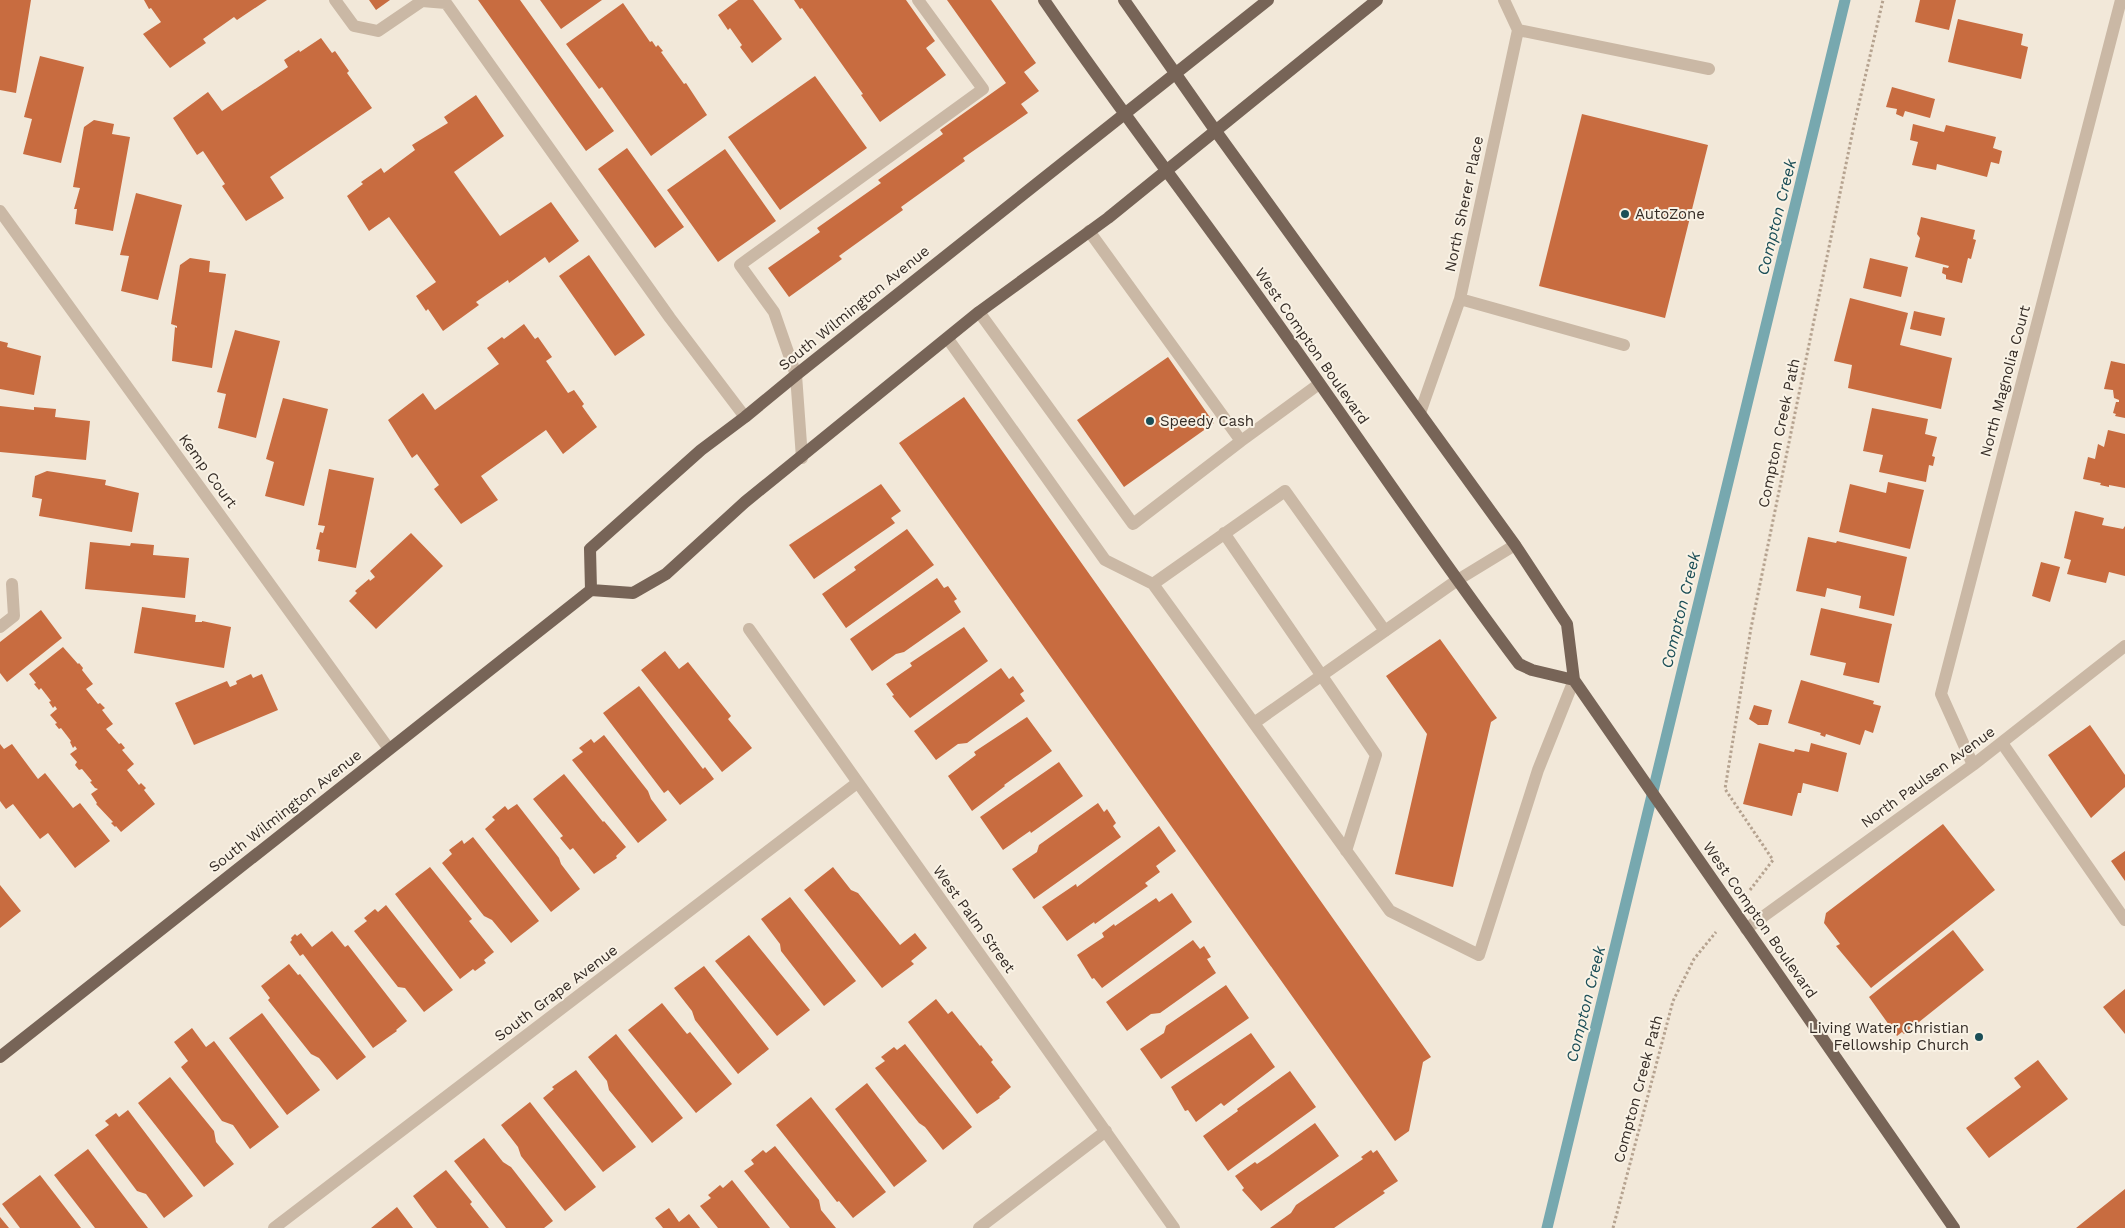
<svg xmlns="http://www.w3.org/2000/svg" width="2125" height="1228" viewBox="0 0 2125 1228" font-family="'Work Sans',sans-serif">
	<rect width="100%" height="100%" fill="#f2e8d9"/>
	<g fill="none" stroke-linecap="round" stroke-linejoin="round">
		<!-- stream -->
		<path stroke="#77a8af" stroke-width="11" d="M1547,1228L1845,0"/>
	</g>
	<!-- building -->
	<path fill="#c86c40" d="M0,0H31L16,93L0,90Z
		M144,0H267L237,20L234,17L203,39L206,43L170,68L143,34L161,22L151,8L149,9Z
		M369,0H390L376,10Z
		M478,0H520L614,131L586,151Z
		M540,0H602L561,29Z
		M738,0H753L782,39L752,63L740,47L742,45L730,28L728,30L718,15Z
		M794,0H906L935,41L926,48L946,75L880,122L861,95L863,94L802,8L800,9Z
		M947,0H991L1036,63L1024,72L1039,91L1021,104L1028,113L963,158L965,161L901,207L903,210L839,256L842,259L789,297L768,268L820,232L817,228L881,183L878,180L943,134L940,130L1006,83Z
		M1920,0H1956L1949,30L1915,22Z
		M623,3L650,42L652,41L656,47L658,45L663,51L661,52L684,84L686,83L707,115L651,156L602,87L599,89L566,44Z
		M1958,19L2023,34L2021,45L2028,47L2021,79L1948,62Z
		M321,38L332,53L335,51L349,71L347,73L372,108L270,177L284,198L246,221L222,186L225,184L203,151L197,155L173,118L208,92L222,111L288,67L284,60L299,50L300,52Z
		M40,56L84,67L61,163L23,154L32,119L24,117Z
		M815,76L867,148L780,210L728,137Z
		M1892,87L1935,99L1930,118L1905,111L1903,117L1896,114L1897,109L1886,107Z
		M476,95L504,136L454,172L500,236L551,202L579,241L549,263L545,257L509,283L508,280L476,302L479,305L443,331L428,309L426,311L416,296L436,282L389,217L369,231L347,196L363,184L361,182L381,168L384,173L415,150L412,145L448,123L444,117Z
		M1582,114L1708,145L1665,318L1539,286Z
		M94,120L114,124L112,134L130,137L113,231L75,224L77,209H74L80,188L73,187L84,127Z
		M1913,124L1944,132L1946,125L1996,137L1993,148L2002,151L1999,164L1991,162L1987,177L1937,164L1936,170L1912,165L1918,142L1910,140Z
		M627,148L684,227L655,248L598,169Z
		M725,149L776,221L718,262L667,190Z
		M136,193L182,205L158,300L121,291L129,256L120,255Z
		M1921,217L1975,230L1973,239L1976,240L1971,259L1968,258L1962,283L1946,279V275L1942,273L1943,267L1948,268L1949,266L1915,257L1920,238L1917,234Z
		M589,255L645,335L615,356L559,276Z
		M190,258L210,261L209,272L226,274L212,368L172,361L175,327L177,328V326L171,324L180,265Z
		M1870,258L1908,267L1901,297L1863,288Z
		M1850,298L1908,313L1900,345L1952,358L1941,409L1848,388L1852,365L1834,361Z
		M1914,311L1945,318L1941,336L1910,329Z
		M524,324L535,339L538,337L552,357L546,361L568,393L574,390L584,404L582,406L597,427L563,454L546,430L481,476L498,500L461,524L434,489L439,485L417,454L412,458L388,420L423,393L435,410L499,364L487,348L502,337L504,339Z
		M235,330L280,341L256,438L218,428L226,394L217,392Z
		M0,341L8,343L7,347L41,356L34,395L0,389Z
		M1168,357L1214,423L1124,487L1077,420Z
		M2111,361L2125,364V418L2115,416L2116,414L2113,413L2116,402H2119V400L2114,398L2113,390L2104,389Z
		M964,397L1431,1057L1423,1062L1409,1131L1395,1141L899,443Z
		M283,398L328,409L304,506L265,496L274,462L266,459Z
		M0,406L34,410V407L56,409L55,417L90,421L86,460L0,452Z
		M1872,408L1928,419L1925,434L1937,437L1932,456L1935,457L1933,466L1929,465L1926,482L1879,472L1883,455L1863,451Z
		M2108,430L2125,434V488L2109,485V487L2100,485L2101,483L2083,479L2088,457L2095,459L2098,444L2104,447Z
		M329,469L374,478L356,568L318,561L320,550L316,549L320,532L323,533L325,526L318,525Z
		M47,471L106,480L105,485L139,493L132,532L39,516L42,499L32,497L35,476Z
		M1888,482L1924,490L1910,549L1839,532L1850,484L1886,493Z
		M881,484L901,511L891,518L895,523L814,579L789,545Z
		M2075,511L2104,518L2102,525L2123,529L2125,526V576L2109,572L2106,583L2067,574L2071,560L2064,558Z
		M907,529L934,565L846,628L822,594L856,570L854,567Z
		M411,533L443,566L376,629L349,601L357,593L355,591L369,579L370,581L375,577L370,571Z
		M1808,537L1836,543L1837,541L1907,557L1894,616L1859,608L1861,596L1827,588L1825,597L1796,591Z
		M90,542L130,546L131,543L154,545L153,555L189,558L185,598L85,589Z
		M2041,562L2060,567L2050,602L2032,596Z
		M937,578L944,588L948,586L957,599L954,601L961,612L904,652L896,654L872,671L850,639Z
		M142,607L196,615L195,622H202V621L231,627L224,668L134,653Z
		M1821,608L1892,624L1879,683L1843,675L1846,663L1810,655Z
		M41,610L62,638L7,682L0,673V642Z
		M964,627L988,661L910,718L892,696L894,695L886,684L912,666L910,663Z
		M1440,639L1497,718L1491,722L1453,887L1395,874L1427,734L1386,676Z
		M63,647L78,664L79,663L83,668L82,670L93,684L86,689L98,704L100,703L105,708L102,710L113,724L106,729L119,744L121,743L125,748L122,750L134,764L127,770L139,785L141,783L146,788L144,790L155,804L121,832L116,826L115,827L111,823L113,822L96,804L97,803L91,794L98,789L95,788L90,782L92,781L82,769L79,770L75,765L77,762L70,754L77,749L75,746L73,748L70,742L71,741L61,728L59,729L55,724L57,723L50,715L57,709L55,706L53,708L49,702L51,701L41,688L39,690L34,684L36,683L29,674Z
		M665,651L679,669L688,662L731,716L728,719L752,748L722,772L641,670Z
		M1001,668L1009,679L1013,676L1024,691L1020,694L1025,701L967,743L958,744L936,760L914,731Z
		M251,674L253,678L262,674L278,710L194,745L175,703L227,681L230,687L237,684L236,681Z
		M1801,680L1874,701L1873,704L1881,706L1873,733L1865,730L1860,745L1826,734L1825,737L1820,735L1821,733L1788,723Z
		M639,686L703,769L705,767L714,779L680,805L668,790L664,793L603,713Z
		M1754,705L1772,710L1768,725H1758L1749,719Z
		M1027,717L1052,751L1004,785L1005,786L972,811L948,776L976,755L974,752Z
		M2090,725L2125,775V787L2091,818L2048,755Z
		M604,735L648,791L651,799L667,820L638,843L572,760L583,752L579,748L591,739L594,743Z
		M1759,743L1794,752L1795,749L1809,752L1811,743L1847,753L1838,792L1803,783L1801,793H1798L1792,816L1743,804Z
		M0,744L4,749L12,744L38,779L45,773L73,808L80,803L110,841L75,868L48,833L40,839L13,804L6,809L0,801Z
		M1059,762L1083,796L1031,833L1030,831L1003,850L980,817Z
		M564,774L603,822L604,821L626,847L616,856L617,858L594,874L573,848L570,850L560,838L563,836L533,799Z
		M1098,803L1104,812L1107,809L1116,823L1113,826L1121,837L1034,899L1012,869L1037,852L1039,845Z
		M517,804L559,858L561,864L580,889L551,912L485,829L495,820L492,817L505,806L508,810Z
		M1943,824L1995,890L1871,988L1836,946L1840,944L1824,923L1826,913Z
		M1159,826L1176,851L1156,866L1160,872L1145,883L1148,886L1095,924L1094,922L1067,941L1042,907L1076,884L1077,887Z
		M473,837L539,921L511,943L492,920L484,916L442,863L452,854L449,850L462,840L464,844Z
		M2125,851V881L2111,861Z
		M430,867L472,919L469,921L494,952L484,960L486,963L475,971L473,969L460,979L395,894Z
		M833,867L851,890L858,893L900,945L915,933L927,948L911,961L914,964L882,988L804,890Z
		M0,885L21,911L0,928Z
		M1172,893L1192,922L1102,988L1094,978L1092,979L1077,955L1104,937L1102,933L1114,924L1115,926L1156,898L1159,902Z
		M790,897L856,981L824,1006L781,951L780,944L761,919Z
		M386,905L453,990L424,1012L405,988L398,987L354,931L367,921L364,918L375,909L378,912Z
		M1953,930L1984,970L1904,1034L1902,1032L1897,1036L1869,997Z
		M332,931L345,947L348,945L407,1021L396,1030L397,1031L373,1048L303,954L300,956L290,942L292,940L291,938L295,934L297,936L301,933L312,947Z
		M749,935L810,1010L777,1036L715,961Z
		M1193,940L1200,949L1204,946L1211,957L1207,959L1216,973L1160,1013L1151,1014L1127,1031L1106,1002Z
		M289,964L298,975L300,974L366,1057L337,1080L319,1058L311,1054L268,1000L270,998L261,986Z
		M704,966L769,1049L738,1074L695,1020L692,1011L674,988Z
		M1226,985L1249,1018L1161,1079L1140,1049L1164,1033L1166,1026Z
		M2125,989V1034L2103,1007Z
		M936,999L948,1014L952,1011L980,1046L981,1045L993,1060L991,1062L1011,1087L999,1097L1000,1098L977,1114L908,1022Z
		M662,1003L687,1034L690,1032L732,1084L696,1113L628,1030Z
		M262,1013L320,1090L287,1115L229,1038Z
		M192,1028L206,1047L214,1041L279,1127L250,1149L233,1125L222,1121L181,1067L188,1061L174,1042Z
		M1251,1033L1275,1067L1224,1106L1221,1103L1196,1122L1188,1110L1185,1111L1171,1087Z
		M616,1034L683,1118L652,1143L609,1090L607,1081L588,1057Z
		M905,1044L972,1127L943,1150L925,1127L919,1123L875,1068L885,1061L881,1057L894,1047L897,1050Z
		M2038,1060L2068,1099L1989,1158L1966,1128L2021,1087L2014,1078Z
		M576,1070L636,1147L603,1172L543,1098L554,1089L552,1087Z
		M1290,1071L1316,1107L1228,1171L1203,1136L1238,1111L1237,1109Z
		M170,1077L214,1131L216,1142L234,1164L204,1187L138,1103Z
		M867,1083L927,1161L894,1187L835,1109Z
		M811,1097L886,1192L853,1218L839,1201L837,1202L776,1125Z
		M530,1102L596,1187L565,1211L521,1156L518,1147L501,1125Z
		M128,1110L193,1196L164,1218L146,1194L137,1191L95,1135L109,1125L105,1121L116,1113L119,1117Z
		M1315,1123L1339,1156L1261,1211L1242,1190L1244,1188L1235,1176L1255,1162L1257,1164L1269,1156Z
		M484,1138L503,1162L511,1167L553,1221L544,1228H506L454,1161Z
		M775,1146L819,1200L821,1210L836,1228H790L744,1171L754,1164L751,1160L763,1150L766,1153Z
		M88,1149L148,1228H95L54,1175Z
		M1371,1150L1373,1153L1377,1150L1398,1181L1383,1191L1385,1193L1334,1228H1270L1291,1213L1296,1205L1363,1159L1361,1157Z
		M446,1170L472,1202L470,1204L489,1228H437L435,1226L413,1196Z
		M40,1175L81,1228H20L2,1204Z
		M732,1180L770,1228H718L700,1206L711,1198L708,1195L720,1185L723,1188Z
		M2125,1189V1228H2076Z
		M397,1207L413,1228H371Z
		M669,1208L679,1222L689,1214L700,1228H663L655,1218Z
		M0,1217L9,1228H0Z"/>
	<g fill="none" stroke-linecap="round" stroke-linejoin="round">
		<!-- path -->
		<path stroke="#b5a28f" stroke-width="3" stroke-dasharray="2.5 2.5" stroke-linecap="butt" d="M1750,890L1773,860L1725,789L1751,628L1854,125L1883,0
			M1613,1228L1673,1001L1694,959L1716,932"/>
		<!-- minor -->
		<path stroke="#cab8a5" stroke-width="12" d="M335,0L354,26L378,31L422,1L446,3L670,318L745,417
			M1518,30L1709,69
			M0,211L389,749
			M1089,231L1241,441L1319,384
			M1460,299L1624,345
			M979,312L1133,524L1241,441
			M948,339L1105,560L1153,584L1390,911L1479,955L1538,770L1574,680
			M1420,413L1460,299L1518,30L1504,0
			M802,458L796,375L774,312L740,265L983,89L918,0
			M1224,533L1376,755L1346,851
			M1153,584L1285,491L1385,631
			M0,627L14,616L12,584
			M749,629L1174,1228
			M1254,723L1456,581L1515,545
			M2002,743L2125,920
			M1973,765L1941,694L2121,0
			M1746,929L1973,765L2125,646
			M274,1228L857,783
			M979,1228L1106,1131"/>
		<!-- major -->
		<path stroke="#776457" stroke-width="12" d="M1044,0C1115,104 1192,203 1265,306C1350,425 1431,547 1519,664L1532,670L1574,680
			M1124,0L1215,130L1515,545L1567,624L1574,680L1954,1228
			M591,590L590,549L701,450L745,417L796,375L1268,0
			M0,1057L591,590L633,593L666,574L745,502L979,312L1108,218L1377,0"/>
	</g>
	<!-- markers -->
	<g fill="#1b4e57" stroke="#f9f2e5" stroke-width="2">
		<circle cx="1625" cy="214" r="5"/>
		<circle cx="1150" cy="421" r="5"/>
		<circle cx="1979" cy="1037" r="5"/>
	</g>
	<g text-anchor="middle" stroke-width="4" stroke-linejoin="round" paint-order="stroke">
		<!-- street labels -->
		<g font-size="15" fill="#352c26" stroke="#f9f2e5">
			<text transform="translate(1464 204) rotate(-78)" y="5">North Sherer Place</text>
			<text transform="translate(854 308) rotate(-39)" y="5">South Wilmington Avenue</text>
			<text transform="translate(1312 346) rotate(55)" y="5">West Compton Boulevard</text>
			<text transform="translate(2005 381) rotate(-75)" y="5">North Magnolia Court</text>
			<text transform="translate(1779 433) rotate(-78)" y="5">Compton Creek Path</text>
			<text transform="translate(208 471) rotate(54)" y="5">Kemp Court</text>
			<text transform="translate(1928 777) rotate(-36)" y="5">North Paulsen Avenue</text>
			<text transform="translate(285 811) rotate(-38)" y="5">South Wilmington Avenue</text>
			<text transform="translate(974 919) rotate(54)" y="5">West Palm Street</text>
			<text transform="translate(1760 920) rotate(55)" y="5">West Compton Boulevard</text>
			<text transform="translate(556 993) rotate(-37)" y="5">South Grape Avenue</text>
			<text transform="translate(1638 1089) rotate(-75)" y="5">Compton Creek Path</text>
		</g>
		<!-- poi labels -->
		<g font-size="15" fill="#352c26" stroke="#f9f2e5" text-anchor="start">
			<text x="1635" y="219">AutoZone</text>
			<text x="1160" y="426">Speedy Cash</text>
			<text x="1969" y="1033" text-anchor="end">Living Water Christian<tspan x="1969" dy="17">Fellowship Church</tspan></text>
		</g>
		<!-- water labels -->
		<g font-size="16" font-style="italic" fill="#1b4e57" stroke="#f9f2e5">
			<text transform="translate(1776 217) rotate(-76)" y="6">Compton Creek</text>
			<text transform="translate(1680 610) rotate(-76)" y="6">Compton Creek</text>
			<text transform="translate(1585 1004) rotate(-76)" y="6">Compton Creek</text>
		</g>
	</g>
</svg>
